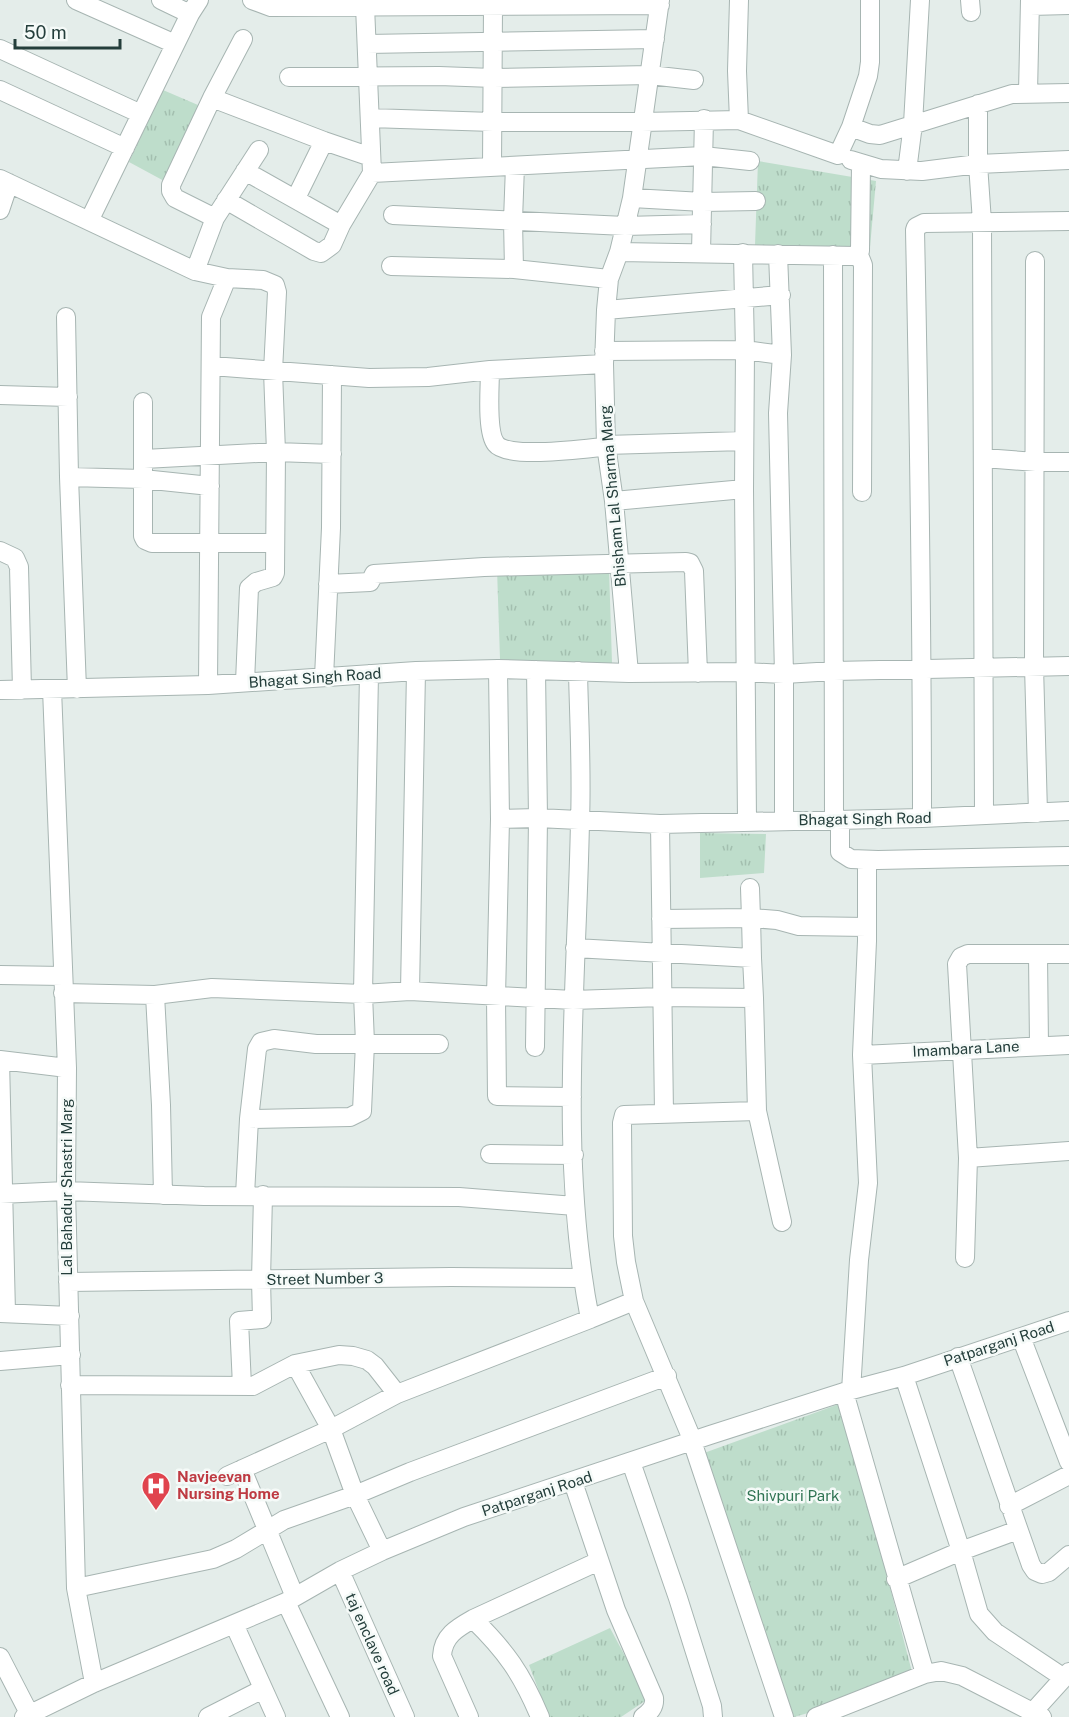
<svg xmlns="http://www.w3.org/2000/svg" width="1069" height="1717" viewBox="0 0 1069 1717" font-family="'Public Sans',sans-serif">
	<defs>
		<pattern id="grass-tufts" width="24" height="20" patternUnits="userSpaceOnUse" patternTransform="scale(1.5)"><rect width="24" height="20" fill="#beddcb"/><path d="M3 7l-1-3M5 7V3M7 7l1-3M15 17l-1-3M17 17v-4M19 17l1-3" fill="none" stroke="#a3bfaf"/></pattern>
	</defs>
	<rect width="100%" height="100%" fill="#e4edea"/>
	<!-- grass -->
	<path fill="url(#grass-tufts)" d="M163,90L198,105L166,182L129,162Z
		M758,161L876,181L870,247L755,245Z
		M609,568L612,663L553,665L500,659L497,569Z
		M700,833L766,834L764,873L700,878Z
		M842,1403L912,1672L808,1713L794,1717L704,1453Z
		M610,1628L648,1699L621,1717H549L529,1665Z"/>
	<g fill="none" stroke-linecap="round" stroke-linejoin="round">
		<!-- minor casing -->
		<g stroke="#a7b5b2" stroke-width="20">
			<path id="minor" d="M76,0L175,44
				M161,0L190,14
				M252,0L271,7
				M271,0V7L660,5
				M739,0L737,71L739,120
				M970,0L971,12
				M1030,6L1069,5
				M367,44L655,39
				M0,49L141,114
				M289,77L439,76L493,78L650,75L694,80
				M0,90L125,148
				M1028,93L1030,0
				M212,98L324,141L371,157
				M978,104V164L982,222L984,815
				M370,118L493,122H642L739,120L838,155L851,127L870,134L880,135L1012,94L1069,93
				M851,127L868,76L870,62V0
				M851,160L881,169L922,171L978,164L1069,160
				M492,167L493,6
				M245,171L341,225
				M907,171L913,124L920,0
				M372,173L703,156L750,161
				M0,179L195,271L215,218L259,150
				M296,198L324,141
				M632,198L703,202L756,201
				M226,200L314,251L321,253L332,245L341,225L372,173L365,6
				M0,210L9,183
				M393,215L625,226L702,224
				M215,218L175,198L171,191V185L212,98L243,39
				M89,221L190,14L199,0
				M619,252L857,256L860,251L861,164
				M701,252L704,119
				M743,253L745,350L744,489L747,821
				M778,254L782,355L778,413L784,674V820
				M833,255L834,819
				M859,255L863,265L862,492
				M1035,261L1034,666L1038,813
				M391,266L514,269L609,279
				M514,269L513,220L515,166
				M195,271L227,278L263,280L275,285L277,292L273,371L276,452L275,573L273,577L256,582L249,588L245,682
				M606,310L781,295
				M66,317L69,477L77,689
				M604,351L745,350L782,355
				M212,366L369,378L428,377L490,370L604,364
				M490,370C490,386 486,432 496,444C507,459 583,449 602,447L606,445L744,441
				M0,395L68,397
				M143,402V536L145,540L152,543H275
				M984,458L1036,462H1069
				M144,459L276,452L332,454
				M69,477L143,479L210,486
				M614,501L744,489
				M0,551L15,558L19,567L22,690
				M328,584L370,582L374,574L484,567L686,562L690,563L694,571L698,673
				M498,669L500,819L496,997L497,1096L572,1097
				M578,671C579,721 582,771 580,821C577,986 558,1156 590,1319L634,1301L689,1432L784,1717
				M629,673L614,501L606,445L604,364L606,310L609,279L619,252L632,198L660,0
				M324,677L331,528L332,375
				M208,685L211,317L227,278
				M52,689L67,1068L66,1191L76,1588L94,1683
				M0,690L208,685L416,671L498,669L629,673L745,672L784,674L834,671L1069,666
				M922,818C922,622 919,426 915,230L916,227L924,223L1069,221
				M500,819L538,818L660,824L922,818L1069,811
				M840,819V852L851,859L878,860L1069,856
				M660,824L664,1113
				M750,888L751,918L777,920L799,926L867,927
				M661,919L751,918L752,958
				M575,948L752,958L754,998
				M1038,954L1039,1046
				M0,975L63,976
				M410,991L416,671
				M63,993L155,995L212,988L363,994L410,991L573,1000L662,997L754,998L757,1111
				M155,995L161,1105L163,1195
				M535,1047L538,818L536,670
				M862,1055L1069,1045
				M0,1060L6,1313
				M0,1060L67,1068
				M249,1119L350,1117L362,1111L365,1043L363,994L369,674
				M490,1154L574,1155
				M968,1158L1069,1151
				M0,1194L66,1191L204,1196L459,1197L575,1206
				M245,1195L249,1119L257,1049L261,1042L274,1039L316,1044H439
				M965,1258L968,1158L957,964L961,957L968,954H1069
				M68,1282L451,1277L582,1278
				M634,1301L626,1262L623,1236L622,1123L624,1115L757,1111L782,1222
				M0,1313L70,1316
				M1021,1337L1069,1462
				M958,1357L1031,1565L1035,1571L1042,1574L1049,1572L1069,1555
				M0,1361L71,1355
				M295,1364L331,1429L355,1495L382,1551
				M904,1376L961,1551L979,1614L995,1632L1064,1678
				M70,1385L253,1386L295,1364L339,1355L353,1356L367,1360L375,1366L397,1394
				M242,1386L239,1321L262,1319L261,1280L263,1195
				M851,1391L859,1260L868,1183L862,1055L867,941V860
				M844,1392L925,1674
				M631,1462L678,1598L712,1706L713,1717
				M242,1469L295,1597
				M227,1476L331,1429L397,1394L590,1319
				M573,1482L616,1610L654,1698C655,1707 650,1712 643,1717
				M1009,1506L1069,1475
				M340,1571L405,1717
				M896,1579L961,1551L1018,1530
				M76,1588L213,1559L236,1549L284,1520L355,1495L410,1472L667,1376
				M286,1602L340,1717
				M473,1619C506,1651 522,1674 540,1717
				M234,1624L276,1717
				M0,1657L31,1717
				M1032,1713L1069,1672
				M24,1717L94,1683L286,1602L340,1571L382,1551L464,1517L710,1435L844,1392L904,1376L1069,1321
				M208,1717L263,1689
				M469,1717L442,1656C443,1636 457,1628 473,1619L599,1561
				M816,1717L925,1674L941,1671L962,1676L1042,1717"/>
		</g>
		<!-- minor -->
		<use href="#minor" stroke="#fff" stroke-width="18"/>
	</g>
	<!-- icons -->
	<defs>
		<g id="hospital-pin" transform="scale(1.5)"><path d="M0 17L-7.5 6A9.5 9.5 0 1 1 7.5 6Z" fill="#e0444e" stroke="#f5faf8"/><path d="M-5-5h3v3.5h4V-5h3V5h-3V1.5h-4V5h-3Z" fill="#fff"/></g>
	</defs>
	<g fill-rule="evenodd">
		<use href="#hospital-pin" x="156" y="1486"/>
	</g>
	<g text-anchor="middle" stroke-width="5" stroke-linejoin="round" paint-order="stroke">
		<!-- street labels -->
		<g font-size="15" fill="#243e3b" stroke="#f5faf8">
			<text transform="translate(613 496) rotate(-95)" y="5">Bhisham Lal Sharma Marg</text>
			<text transform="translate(315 678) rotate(-4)" y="5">Bhagat Singh Road</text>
			<text transform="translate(865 819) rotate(-1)" y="5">Bhagat Singh Road</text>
			<text transform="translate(966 1049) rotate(-3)" y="5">Imambara Lane</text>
			<text transform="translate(67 1187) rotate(-90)" y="5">Lal Bahadur Shastri Marg</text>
			<text transform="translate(325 1279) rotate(-1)" y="5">Street Number 3</text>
			<text transform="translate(999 1344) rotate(-18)" y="5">Patparganj Road</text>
			<text transform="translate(537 1494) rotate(-18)" y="5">Patparganj Road</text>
			<text transform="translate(372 1644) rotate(66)" y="5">taj enclave road</text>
		</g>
		<!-- health labels -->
		<g font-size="15" font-weight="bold" fill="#be3a42" stroke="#f5faf8" text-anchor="start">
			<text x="177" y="1482">Navjeevan<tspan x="177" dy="17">Nursing Home</tspan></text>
		</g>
		<!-- park labels -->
		<g font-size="15" fill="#307454" stroke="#f5faf8">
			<text x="793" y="1501">Shivpuri Park</text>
		</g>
	</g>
	<!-- scale -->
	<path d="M15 39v9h105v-9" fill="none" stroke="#243e3b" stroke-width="3"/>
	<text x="24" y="39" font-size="18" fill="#243e3b" stroke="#f5faf8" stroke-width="4.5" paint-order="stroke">50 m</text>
</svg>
